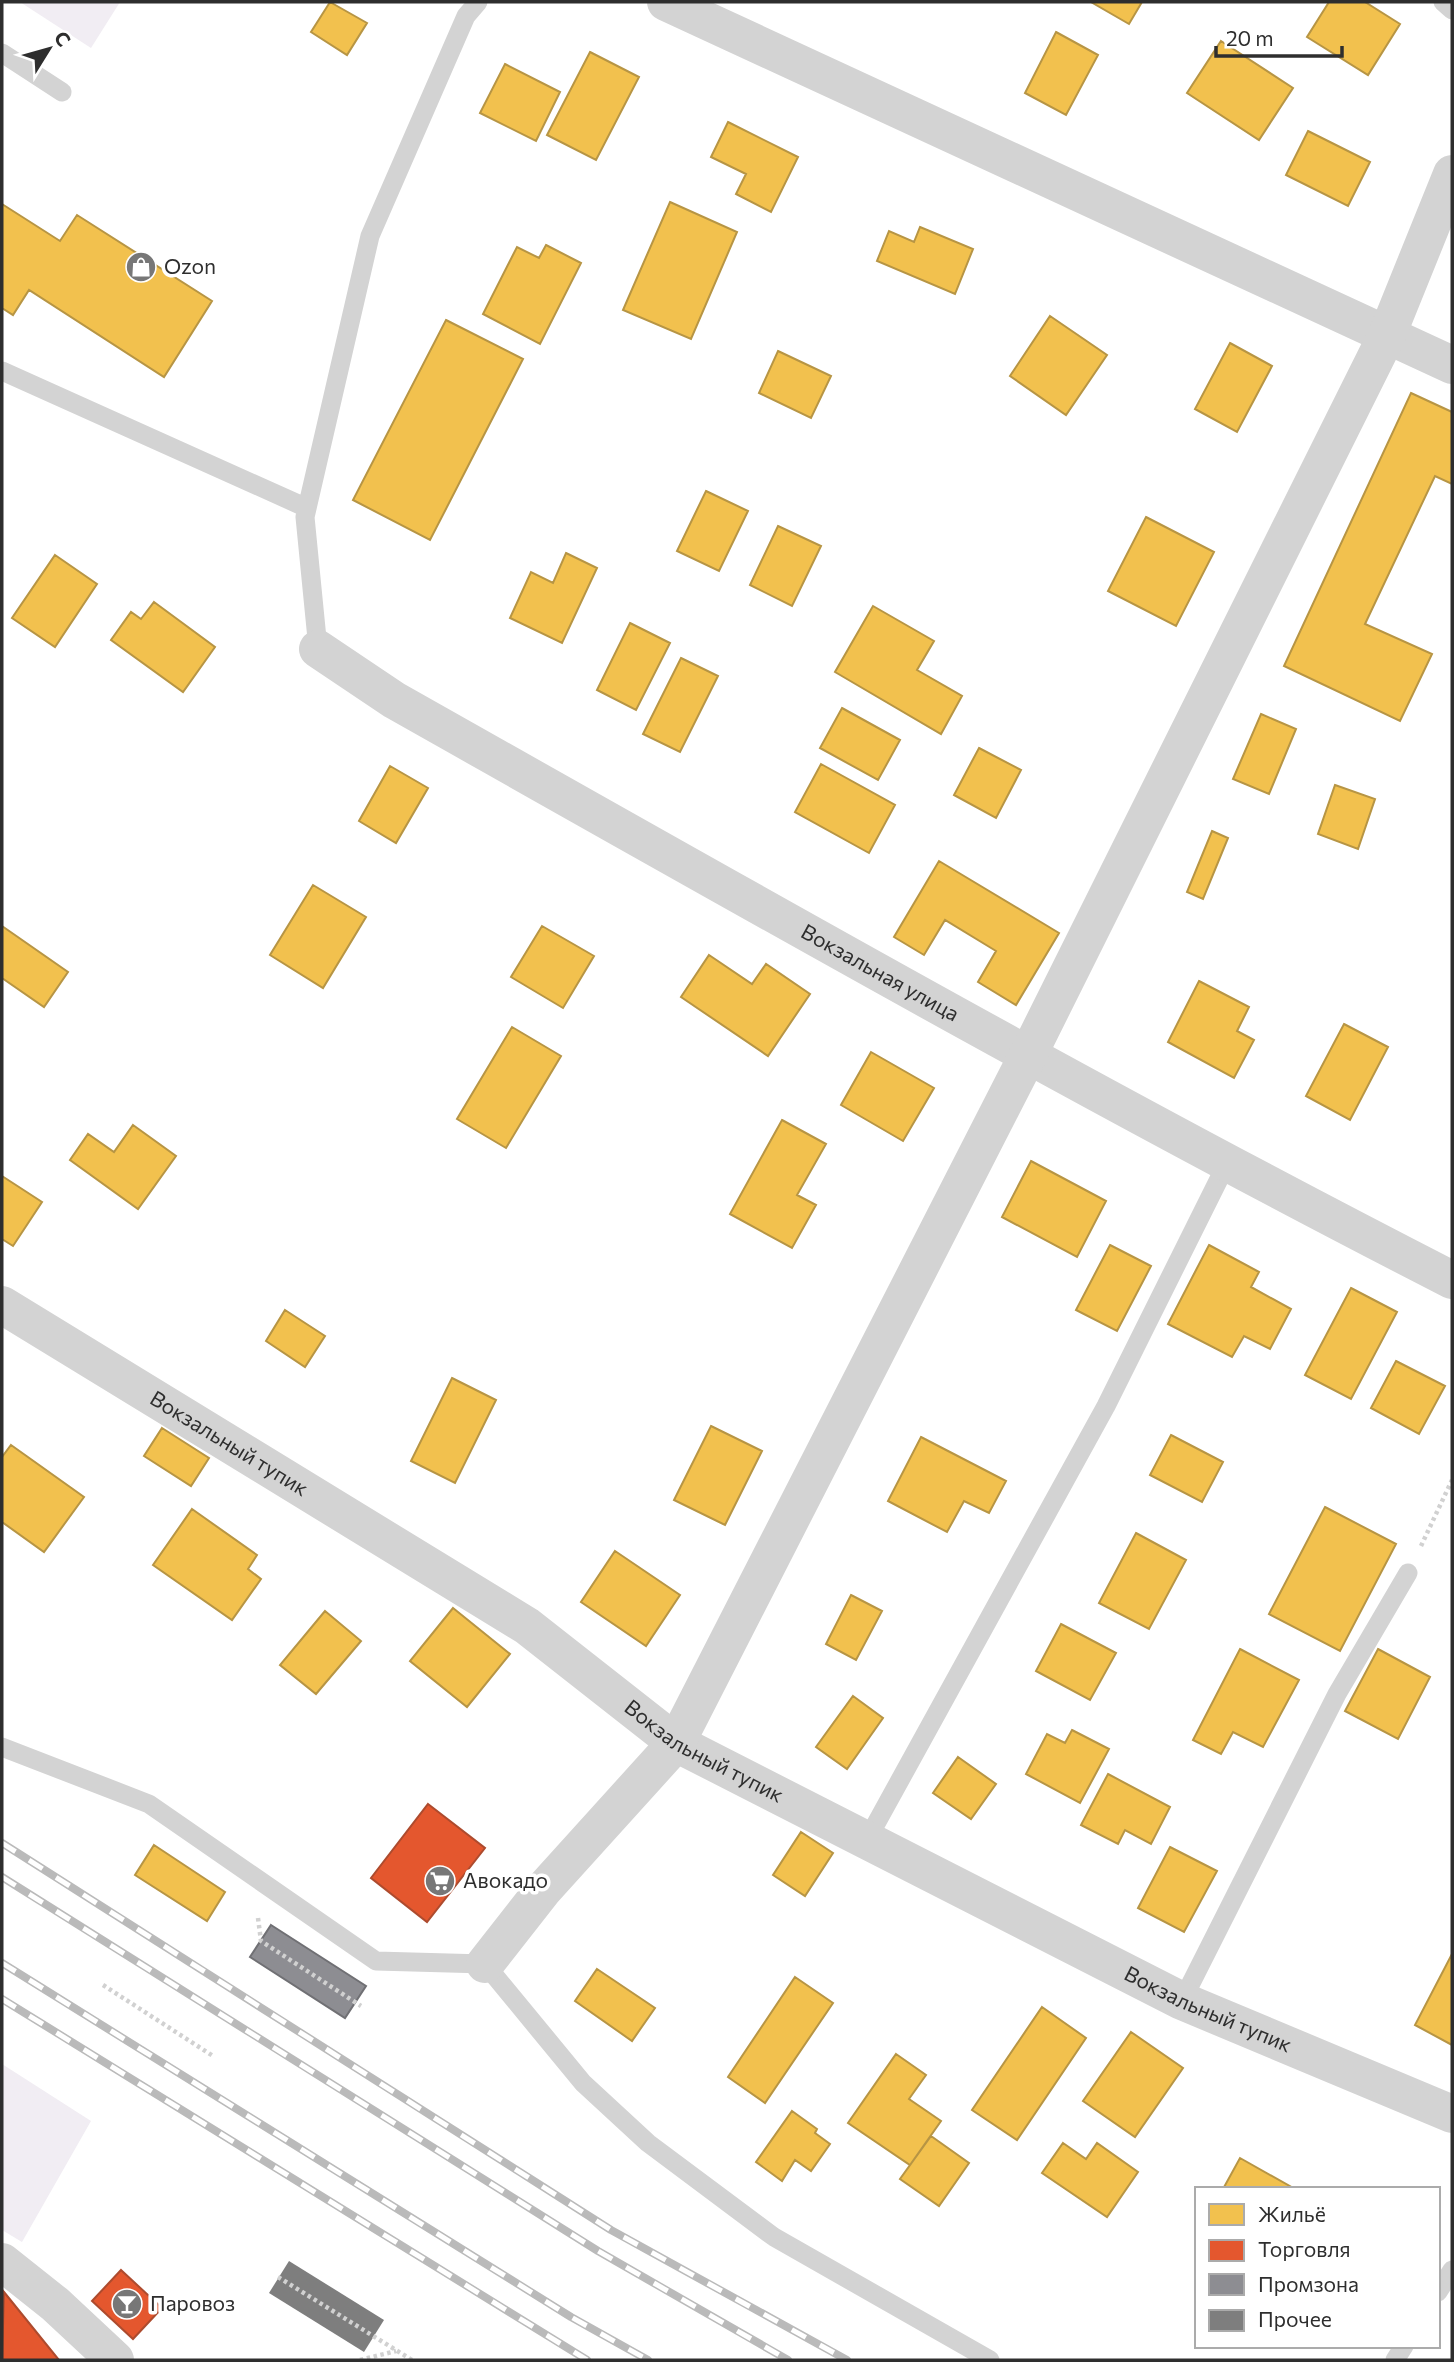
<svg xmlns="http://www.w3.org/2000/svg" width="1454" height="2362" viewBox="0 0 1454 2362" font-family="Commissioner,sans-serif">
	<rect width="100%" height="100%" fill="#fff"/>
	<!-- green -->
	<path fill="#f1edf3" d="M20,2H120L91,48Z
		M2,2064L91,2121L22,2242L2,2230Z"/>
	<!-- homes -->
	<path fill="#f2c14e" stroke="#b79544" stroke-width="2" d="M330,2L367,23L347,55L311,32Z
		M1091,2H1142L1129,24Z
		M1329,2H1365L1400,24L1368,75L1307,37Z
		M1056,32L1098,55L1066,115L1025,93Z
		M1221,41L1293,88L1259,140L1187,93Z
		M590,52L639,77L596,160L547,135Z
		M505,64L560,92L536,141L480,113Z
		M728,122L798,157L771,212L736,194L746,174L711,157Z
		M1308,131L1370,162L1348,206L1286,175Z
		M670,202L737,232L691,339L623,310Z
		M2,204L60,241L77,215L212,301L164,377L29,290L13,315L2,308Z
		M920,227L973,249L955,294L877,261L889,231L914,242Z
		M546,245L581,263L540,344L483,314L517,247L539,258Z
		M1050,316L1107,355L1066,415L1010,376Z
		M446,320L523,359L430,540L353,500Z
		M1230,343L1272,366L1237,432L1195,409Z
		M778,351L831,376L811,418L759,393Z
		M1411,393L1452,412V484L1435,476L1365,624L1432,654L1400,721L1284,666Z
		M706,491L748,511L719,571L677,551Z
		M1146,517L1214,552L1176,626L1108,591Z
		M778,526L821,546L792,606L750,585Z
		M566,553L597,568L562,643L510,618L531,572L553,583Z
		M55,555L97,584L55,647L12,618Z
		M154,602L215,647L183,692L111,640L131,612L141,619Z
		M873,606L934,641L917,670L962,696L941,734L835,672Z
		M630,623L670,643L636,710L597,690Z
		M681,658L718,676L680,752L643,734Z
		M842,708L900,740L878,780L820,748Z
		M1261,714L1296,729L1269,794L1233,779Z
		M979,748L1021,770L996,818L954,795Z
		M821,764L895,805L869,853L795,812Z
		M390,766L428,788L396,843L359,821Z
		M1335,785L1375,799L1358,849L1318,834Z
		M1212,831L1228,838L1203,899L1187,892Z
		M939,861L1059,933L1016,1005L978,982L996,951L945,920L924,955L894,937Z
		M313,885L366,917L323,988L270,955Z
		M2,926L68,972L44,1007L2,978Z
		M542,926L594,956L563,1008L511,977Z
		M709,955L752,984L766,964L810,994L768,1056L681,997Z
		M1199,981L1249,1007L1237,1031L1254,1040L1234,1078L1168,1042Z
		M1344,1024L1388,1047L1350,1120L1306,1096Z
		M512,1027L561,1056L506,1148L457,1119Z
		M871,1052L934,1088L903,1141L841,1105Z
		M782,1120L826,1144L797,1195L816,1205L792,1248L730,1214Z
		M133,1125L176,1156L138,1209L70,1160L88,1134L114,1152Z
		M1031,1161L1106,1201L1077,1257L1002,1217Z
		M2,1176L42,1202L13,1246L2,1239Z
		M1110,1245L1151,1266L1117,1331L1076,1310Z
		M1209,1245L1259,1272L1251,1287L1291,1309L1270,1349L1244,1336L1232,1357L1168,1324Z
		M1351,1288L1397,1312L1351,1399L1305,1375Z
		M285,1310L325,1336L305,1367L266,1341Z
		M1396,1361L1445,1386L1419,1434L1371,1408Z
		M452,1378L496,1400L455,1483L411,1461Z
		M711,1426L762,1451L725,1525L674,1500Z
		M162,1428L209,1458L191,1486L144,1456Z
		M1171,1435L1223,1462L1202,1502L1150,1475Z
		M921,1437L1006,1481L989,1513L964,1501L947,1532L888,1501Z
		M11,1445L84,1497L44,1552L2,1522V1457Z
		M1325,1507L1396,1544L1340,1651L1269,1614Z
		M192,1509L257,1555L248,1569L261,1579L232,1620L153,1565Z
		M1136,1533L1186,1560L1149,1629L1099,1603Z
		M615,1551L680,1595L646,1646L581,1602Z
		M851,1595L882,1611L856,1660L826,1644Z
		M453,1608L510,1654L467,1707L410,1661Z
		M325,1611L361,1641L316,1694L280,1665Z
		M1061,1624L1116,1653L1090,1700L1036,1671Z
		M1240,1649L1299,1680L1263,1747L1233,1732L1221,1754L1193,1740Z
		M1378,1649L1430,1677L1398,1739L1345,1711Z
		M853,1696L883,1718L847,1769L816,1747Z
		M1072,1730L1109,1749L1080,1803L1026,1774L1047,1734L1065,1743Z
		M958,1757L996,1784L971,1819L933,1793Z
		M1108,1774L1170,1807L1151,1844L1125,1830L1118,1844L1081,1825Z
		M801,1832L833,1853L805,1896L773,1875Z
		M154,1845L225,1892L207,1921L135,1875Z
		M1170,1847L1217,1871L1184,1932L1138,1908Z
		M1452,1954V2045L1415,2025Z
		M597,1969L655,2008L632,2041L575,2001Z
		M795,1977L833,2003L765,2103L728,2077Z
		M1042,2007L1086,2038L1017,2140L972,2110Z
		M1131,2032L1183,2068L1135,2137L1083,2101Z
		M896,2054L926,2075L909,2099L941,2121L910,2165L848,2123Z
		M792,2111L817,2129L815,2133L830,2144L811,2171L795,2160L782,2181L756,2162Z
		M931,2136L969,2163L939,2206L900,2179Z
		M1063,2143L1086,2159L1097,2143L1138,2172L1107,2217L1042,2173Z
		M1240,2158L1295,2189H1223Z"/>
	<!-- shops -->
	<path fill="#e4572e" stroke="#ad4b2e" stroke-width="2" d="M428,1804L485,1848L427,1922L371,1878Z
		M121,2270L162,2308L133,2339L92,2301Z
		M4,2292L59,2360H2Z"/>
	<!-- industry -->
	<path fill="#8d8d92" stroke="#707074" stroke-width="2" d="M271,1925L366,1986L345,2018L250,1957Z"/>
	<!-- building -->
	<path fill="#7e7e7e" d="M289,2261L384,2320L364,2352L269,2293Z"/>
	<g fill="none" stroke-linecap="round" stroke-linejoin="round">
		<!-- path -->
		<path stroke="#d1d1d1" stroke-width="4.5" stroke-dasharray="3.5 3.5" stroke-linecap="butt" d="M1421,1546L1452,1480
			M258,1918L261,1941L361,2006
			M103,1985L213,2056
			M278,2277L412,2360
			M360,2360L396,2351"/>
		<!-- service -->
		<path stroke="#d3d3d3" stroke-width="19" d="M1443,2L1452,10
			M2,53L62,92
			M2,371L307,508
			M318,649L305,517L370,236L466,16L478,2
			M2,1747L149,1804L376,1961L485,1964L583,2083L648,2143L774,2237L990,2360
			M867,1840L1106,1406L1226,1165
			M1182,2001L1337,1694L1408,1573
			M1438,2292L1452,2270
			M1395,2360L1404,2346"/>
		<!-- minor -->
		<g stroke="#d3d3d3" stroke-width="38">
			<path d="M666,2L1452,365"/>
			<path id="s1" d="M318,649L394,700C745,898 1094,1097 1452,1280"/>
			<path id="s2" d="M2,1305L527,1626L676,1743L1182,2001L1452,2114"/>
			<path d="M485,1964L543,1890L676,1743L1027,1057L1387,335L1452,174"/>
			<path d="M2,2262L55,2304L115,2360"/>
		</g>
		<!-- rail casing -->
		<g stroke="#bababa" stroke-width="8">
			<path id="rail" d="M2,1843L611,2230L847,2360
				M2,1877L598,2251L788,2360
				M2,1963L571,2317L648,2360
				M2,1999L587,2360"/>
		</g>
		<!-- rail -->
		<use href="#rail" stroke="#fff" stroke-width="5" stroke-dasharray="16" stroke-linecap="butt"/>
	</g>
	<!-- icons -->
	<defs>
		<g id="shop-disc" transform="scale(1.575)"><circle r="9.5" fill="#777" stroke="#fff"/><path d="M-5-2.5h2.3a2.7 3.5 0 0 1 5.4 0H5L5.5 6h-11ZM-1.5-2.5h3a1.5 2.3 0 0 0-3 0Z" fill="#fff"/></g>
		<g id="supermarket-disc" transform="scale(1.575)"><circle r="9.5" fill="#777" stroke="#fff"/><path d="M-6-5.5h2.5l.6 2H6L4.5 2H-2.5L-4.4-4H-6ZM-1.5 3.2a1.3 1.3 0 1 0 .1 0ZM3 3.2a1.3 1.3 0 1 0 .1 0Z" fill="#fff"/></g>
		<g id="bar-disc" transform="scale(1.575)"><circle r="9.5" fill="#777" stroke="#fff"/><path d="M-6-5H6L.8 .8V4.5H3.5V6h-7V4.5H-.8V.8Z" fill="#fff"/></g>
	</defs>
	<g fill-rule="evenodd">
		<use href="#shop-disc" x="141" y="267"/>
		<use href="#supermarket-disc" x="440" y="1881"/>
		<use href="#bar-disc" x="127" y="2304"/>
	</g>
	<g text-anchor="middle" stroke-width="7" stroke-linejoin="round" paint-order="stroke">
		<!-- poi labels -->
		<g font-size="21" fill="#2e2e2e" stroke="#fff" text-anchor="start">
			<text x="164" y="274">Ozon</text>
			<text x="463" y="1888">Авокадо</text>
			<text x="150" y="2311">Паровоз</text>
		</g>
		<!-- street labels -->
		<g font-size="21" fill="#2e2e2e" stroke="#fff">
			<text dy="7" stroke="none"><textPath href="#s1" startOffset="649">Вокзальная улица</textPath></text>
			<text dy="7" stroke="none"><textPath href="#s2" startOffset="266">Вокзальный тупик</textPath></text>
			<text dy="7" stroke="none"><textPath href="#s2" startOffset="833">Вокзальный тупик</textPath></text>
			<text dy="7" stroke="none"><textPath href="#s2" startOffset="1400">Вокзальный тупик</textPath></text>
		</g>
	</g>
	<!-- border -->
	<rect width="1454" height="2362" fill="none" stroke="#2e2e2e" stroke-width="7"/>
	<!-- legend -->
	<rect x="1195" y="2187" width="245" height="161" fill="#ffffff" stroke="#ababab" stroke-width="2"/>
	<rect x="1209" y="2204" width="35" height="21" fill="#f2c14e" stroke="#ababab" stroke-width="2"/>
	<text x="1258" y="2222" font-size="21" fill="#2e2e2e">Жильё</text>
	<rect x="1209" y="2240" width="35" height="21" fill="#e4572e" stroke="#ababab" stroke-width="2"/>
	<text x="1258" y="2257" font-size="21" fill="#2e2e2e">Торговля</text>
	<rect x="1209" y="2274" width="35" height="21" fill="#8d8d92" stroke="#ababab" stroke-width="2"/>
	<text x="1258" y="2292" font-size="21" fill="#2e2e2e">Промзона</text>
	<rect x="1209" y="2310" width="35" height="21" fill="#7e7e7e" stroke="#ababab" stroke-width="2"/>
	<text x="1258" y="2327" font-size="21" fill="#2e2e2e">Прочее</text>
	<!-- north arrow -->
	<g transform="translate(49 49) rotate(53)" stroke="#ffffff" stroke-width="5" paint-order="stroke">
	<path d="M0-5L12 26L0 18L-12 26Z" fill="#2e2e2e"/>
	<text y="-10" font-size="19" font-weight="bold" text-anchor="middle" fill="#2e2e2e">С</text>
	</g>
	<!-- scale -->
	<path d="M1216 46v10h126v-10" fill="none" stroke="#2e2e2e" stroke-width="3.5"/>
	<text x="1226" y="46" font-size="21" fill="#2e2e2e" stroke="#ffffff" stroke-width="5" paint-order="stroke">20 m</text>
</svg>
